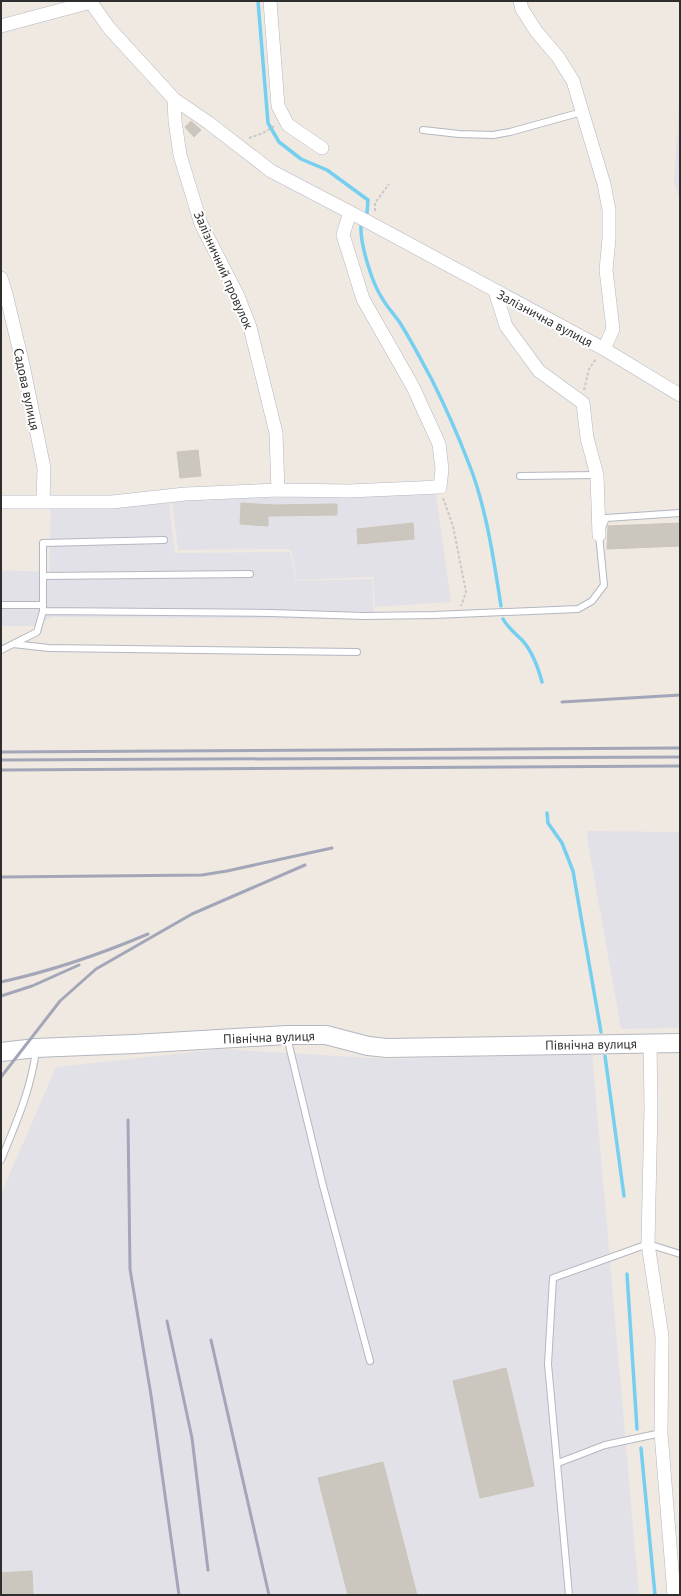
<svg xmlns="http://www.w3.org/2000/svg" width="681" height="1596" viewBox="0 0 681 1596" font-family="'PT Sans',sans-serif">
	<rect width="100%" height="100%" fill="#efe9e1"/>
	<!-- industrial -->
	<path fill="#e3e1e8" d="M680,89V202L674,181Z
		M436,494L451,602L375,607L373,577L297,580L291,549L178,550L172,500Z
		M169,503L175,553L290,552L296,581L372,579L374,619L52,617L33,626H1V570L49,572L51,508Z
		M587,831L680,832V1028L621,1029L588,843Z
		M222,1049L389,1059L592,1054L639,1595H1V1194L56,1067Z"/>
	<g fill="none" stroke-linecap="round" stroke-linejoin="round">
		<!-- stream -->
		<path stroke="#75cff0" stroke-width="3.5" d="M258,1L268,123L279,142L301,159L327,170L368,200L367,213
			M361,226C360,244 372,283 382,298C387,307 394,314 400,323C411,340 421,360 431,378C445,406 458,435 469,464C486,506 494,561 501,606
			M503,619C508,628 515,633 522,640C533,652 538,667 542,682
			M547,813L548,823L562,843L573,871L601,1032
			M605,1056L624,1196
			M627,1274L637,1429
			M641,1448L655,1595"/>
	</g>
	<!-- building -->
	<path fill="#cbc7bf" stroke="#cbc5ba" d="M191,121L201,130L194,137L185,127Z
		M198,450L201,476L180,478L177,452Z
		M241,503L274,505L337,504V515L268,516V526L240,524Z
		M413,523L414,539L358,544L357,529Z
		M680,523V546L607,549L608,526Z
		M506,1368L534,1486L480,1498L453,1381Z
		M383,1462L417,1595H348L318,1478Z
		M32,1571L33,1595H1V1573Z"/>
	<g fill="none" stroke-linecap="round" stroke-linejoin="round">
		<!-- lane casing -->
		<g stroke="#b4b7c1" stroke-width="8">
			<path id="lane" d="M423,130L459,134L493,135L510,132L582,112
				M520,476L597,475
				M43,576L250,574
				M1,605H43
				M43,611V543L164,540
				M13,644L49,648L357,652
				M1,650L37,632L43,611L271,613L364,616L434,615L578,609L592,601L604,585L599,535L606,518L680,513
				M287,1037L322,1182L370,1361
				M1,1160C16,1123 31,1090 36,1050
				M558,1463L605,1445L661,1433
				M569,1595L548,1364L553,1278L648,1244L680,1254"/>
		</g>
		<!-- street casing -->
		<g stroke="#b4b7c1" stroke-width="14">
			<path id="street" d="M90,1L109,28L174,99L209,123L271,171L359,217L604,349L680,395
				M270,1L278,106L288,125L322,148
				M520,1L522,9L536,31L558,57L573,81L604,184L609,210V239L606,270L613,329L604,349
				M1,26L91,2
				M174,99L175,121L180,155L201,224L238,296L250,327L276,433L278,490
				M1,278L6,294L23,365L44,468L43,502
				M495,291L506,326L539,371L583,403L587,438L597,475L599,535
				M1,502H112L185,494L278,490L349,491L440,487L442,469L439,444L413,387L363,299L343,235L350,212
				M650,1043L651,1106L648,1244L662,1336L661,1433L674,1595"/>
		</g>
		<!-- secondary casing -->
		<g stroke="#b4b7c1" stroke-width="20">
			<path id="secondary" d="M1,1052L36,1048L134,1044L287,1035H326L368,1046L387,1048L680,1043"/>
		</g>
		<!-- path -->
		<path stroke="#c9c9c9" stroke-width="2" stroke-dasharray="3 2" stroke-linecap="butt" d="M249,138L263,133L276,125
			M375,211V203L389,184
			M584,390L589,369L596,359
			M443,498L453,526L466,592L461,606"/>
		<!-- lane -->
		<use href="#lane" stroke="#fff" stroke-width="6"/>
		<!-- street -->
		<use href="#street" stroke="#fff" stroke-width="13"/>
		<!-- secondary -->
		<use href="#secondary" stroke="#fff" stroke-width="18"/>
		<!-- rail -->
		<path stroke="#a3a6b8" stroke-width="3" d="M562,702L680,695
			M1,752L680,748
			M1,760L680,757
			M1,770L680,766
			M1,877L202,875L227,871L332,848
			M1,982C51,971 101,954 148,934
			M1,996L32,986L79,965
			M1,1077L60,1001L96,969L192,914L305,865
			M128,1120L130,1269L151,1395L179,1595
			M167,1321L192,1438L208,1570
			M211,1340L269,1595"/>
	</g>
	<g text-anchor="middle" stroke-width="4" stroke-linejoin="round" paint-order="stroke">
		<!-- street labels -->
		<g font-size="13" fill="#2e2e2e" stroke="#fff">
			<text transform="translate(224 270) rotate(66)" y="5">Залізничний провулок</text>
			<text transform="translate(545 318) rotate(28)" y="5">Залізнична вулиця</text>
			<text transform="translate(27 389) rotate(78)" y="5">Садова вулиця</text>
			<text transform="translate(269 1037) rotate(-2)" y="5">Північна вулиця</text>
			<text transform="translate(591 1044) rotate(-1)" y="5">Північна вулиця</text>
		</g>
	</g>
	<!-- border -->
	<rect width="681" height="1596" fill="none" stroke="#2e2e2e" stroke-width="4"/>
</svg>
